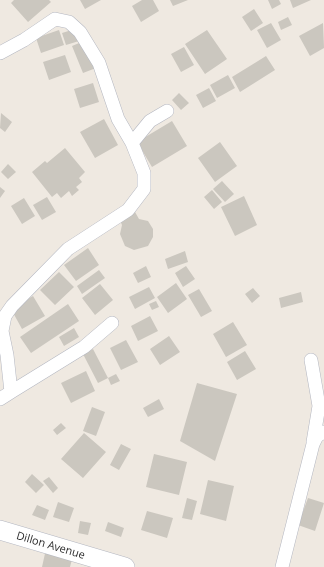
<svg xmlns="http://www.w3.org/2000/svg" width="324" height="567" viewBox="0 0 324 567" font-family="'Open Sans',sans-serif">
	<rect width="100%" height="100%" fill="#efe9e1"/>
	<!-- building -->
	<path fill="#cbc7bf" d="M14,0H49L51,2L28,22L11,3Z
		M80,0H101L85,9Z
		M142,0H153L159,11L141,22L132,6Z
		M170,0H188L173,6Z
		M268,0H279L281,4L272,9Z
		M290,0H311L293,8Z
		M254,9L263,23L251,31L242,17Z
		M288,17L292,25L281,30L278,22Z
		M271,23L281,40L267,48L257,30Z
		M323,23L324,48L310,56L299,36Z
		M75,29L79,41L66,45L62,33Z
		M59,30L64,45L41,53L36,38Z
		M207,30L227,59L205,74L185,44Z
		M84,41L96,68L83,73L72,46Z
		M184,47L194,65L181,72L171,54Z
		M65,55L71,72L49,80L43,62Z
		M266,56L275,70L240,92L232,77Z
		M228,75L235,88L217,98L210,85Z
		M93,83L99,102L80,108L74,89Z
		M209,88L216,101L203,108L196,95Z
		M179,93L189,103L181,110L172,100Z
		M1,113L12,122L5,132L0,128Z
		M104,119L118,145L95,158L80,132Z
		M172,121L187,146L152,167L137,142Z
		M220,142L237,166L215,182L198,158Z
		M65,148L85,172L79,178L82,182L76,187L79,190L72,196L69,191L61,198L57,193L52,197L32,172L45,161L47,163Z
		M8,164L16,172L8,179L1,172Z
		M222,181L234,194L225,202L213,189Z
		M0,187L5,191L0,198Z
		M212,190L222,202L214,209L204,197Z
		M244,196L257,225L235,236L221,207Z
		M47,197L56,212L42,220L33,205Z
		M24,198L35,216L22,224L11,206Z
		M135,212L139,219L148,221L153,229V237L148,246L134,250L125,246L120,234L122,225L119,218Z
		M88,248L99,265L76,281L64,265Z
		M185,251L188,262L168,269L165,259Z
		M146,266L151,277L138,283L133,273Z
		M186,266L195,279L183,287L175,273Z
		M99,270L105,278L82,294L77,286Z
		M59,272L74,287L55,305L40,290Z
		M176,283L187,299L168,313L157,297Z
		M100,284L113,300L95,315L82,298Z
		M149,287L155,298L135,309L129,297Z
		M253,288L260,296L252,303L245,294Z
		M199,289L212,311L201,317L188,295Z
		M301,292L303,302L281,308L279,298Z
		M33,296L45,316L22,329L11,309Z
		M156,301L159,307L152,310L149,304Z
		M68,304L79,321L31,353L20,337Z
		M150,316L158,331L138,341L131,326Z
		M233,322L247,345L226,357L213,334Z
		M74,328L79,337L64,346L59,337Z
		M169,336L180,352L160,365L150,349Z
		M126,340L138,362L121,370L110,348Z
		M93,349L108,378L116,374L120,381L111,385L108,378L98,383L83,354Z
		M245,351L256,369L237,380L227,362Z
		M86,371L95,391L71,403L61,383Z
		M197,383L237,394L215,461L180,441Z
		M159,399L164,409L148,417L143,408Z
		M92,407L105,412L96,436L83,431Z
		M61,423L66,428L57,435L53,430Z
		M84,433L106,452L83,478L61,459Z
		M121,444L131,449L119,470L110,465Z
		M154,454L187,462L179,495L146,487Z
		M32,474L44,485L36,493L25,482Z
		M49,477L58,488L53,493L43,481Z
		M208,480L234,486L226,521L200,514Z
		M187,498L197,501L192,520L182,518Z
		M308,498L324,503L315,531L298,525Z
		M58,502L74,508L69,522L53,517Z
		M37,505L49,510L45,520L32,515Z
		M147,511L173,518L167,538L141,530Z
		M80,521L91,523L88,535L78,533Z
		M108,522L124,528L121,537L105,531Z
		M46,549L73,555L70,567H42Z"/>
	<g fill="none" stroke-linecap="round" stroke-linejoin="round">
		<!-- street casing -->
		<g stroke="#b4b7c1" stroke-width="14">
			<path id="street" d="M0,53L24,40L55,19L69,22L80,32L99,63L118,119L132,143L144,173V189L128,210L68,249L12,306L5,316L2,331L7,355L11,392L0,399
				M132,143L150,121L167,111
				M311,360L319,406L313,442
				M11,392L84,347L112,323
				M282,567L313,444L317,436L324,432"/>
		</g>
		<!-- secondary casing -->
		<g stroke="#b4b7c1" stroke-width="20">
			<g id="secondary">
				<path id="s1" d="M0,530L125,567"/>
			</g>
		</g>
		<!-- street -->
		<use href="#street" stroke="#fff" stroke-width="13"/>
		<!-- secondary -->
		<use href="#secondary" stroke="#fff" stroke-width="19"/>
	</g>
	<g text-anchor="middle" stroke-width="3.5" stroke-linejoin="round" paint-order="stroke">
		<!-- street labels -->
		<g font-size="11" fill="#2e2e2e" stroke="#fff">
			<text dy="4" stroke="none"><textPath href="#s1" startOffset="53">Dillon Avenue</textPath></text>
		</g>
	</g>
</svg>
